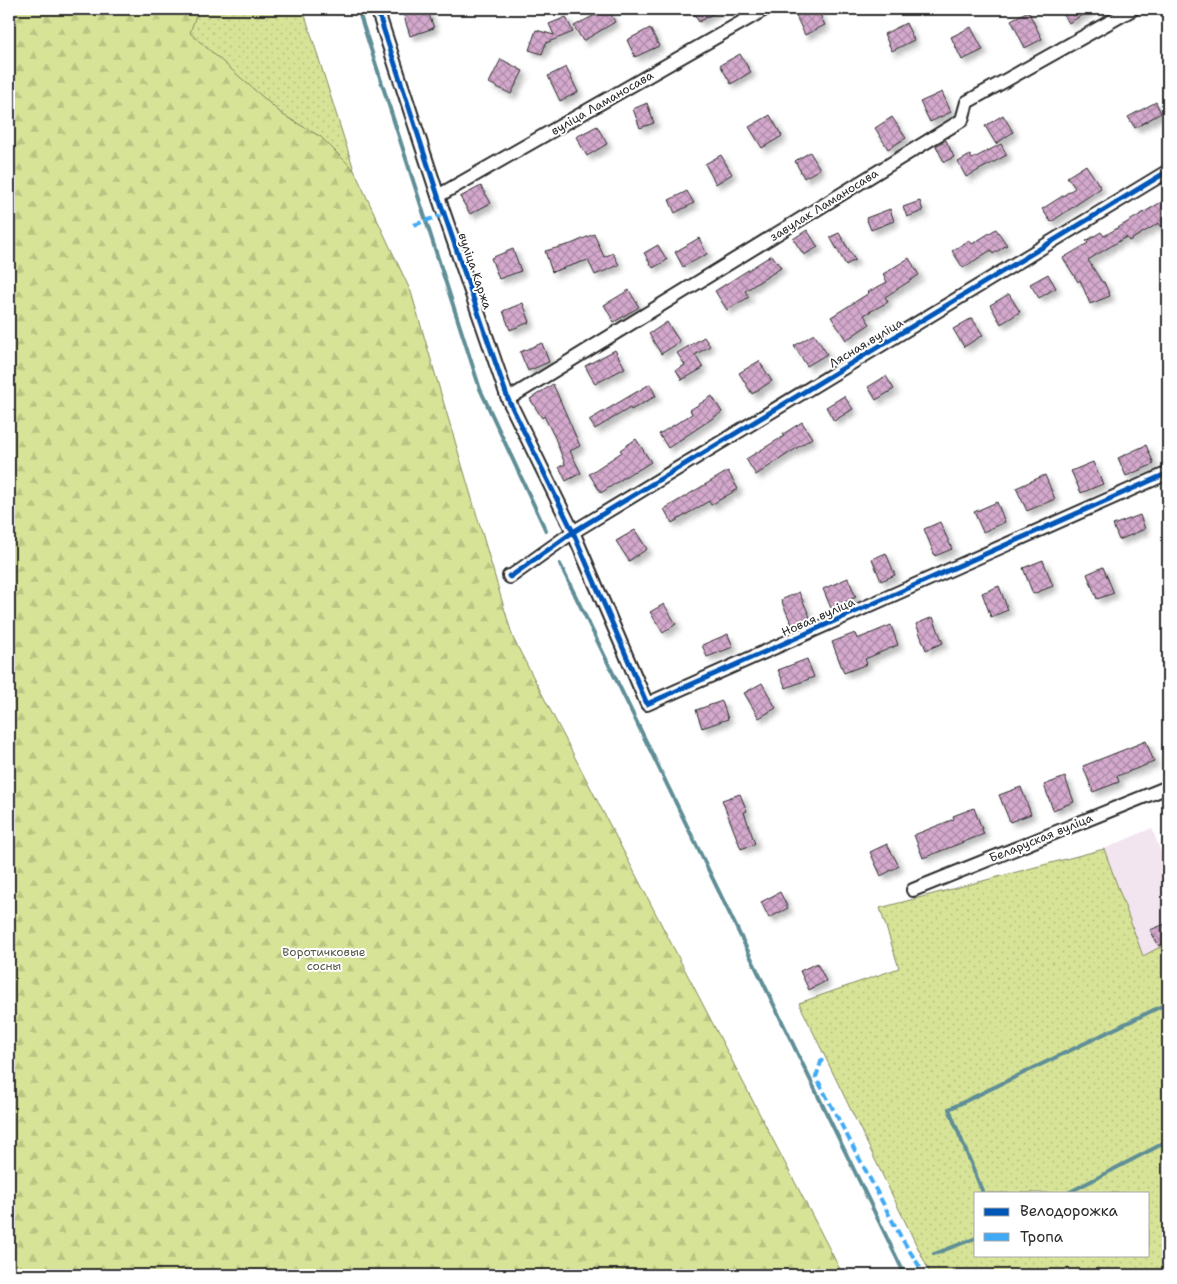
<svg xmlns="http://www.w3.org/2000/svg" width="1177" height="1284" viewBox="0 0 1177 1284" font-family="'Shantell Sans',sans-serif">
	<defs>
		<pattern id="grass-dots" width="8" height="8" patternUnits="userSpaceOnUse" patternTransform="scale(1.25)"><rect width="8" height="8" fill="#d7e497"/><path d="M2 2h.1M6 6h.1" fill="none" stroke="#b9c482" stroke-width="1.8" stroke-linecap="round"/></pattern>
		<pattern id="forest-firs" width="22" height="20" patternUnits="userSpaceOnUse" patternTransform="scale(1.25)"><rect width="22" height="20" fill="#d7e497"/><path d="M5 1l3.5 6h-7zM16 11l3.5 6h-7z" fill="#b9c482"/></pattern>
		<pattern id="building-cross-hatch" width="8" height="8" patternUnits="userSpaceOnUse" patternTransform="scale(1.25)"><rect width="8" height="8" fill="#d4a9cd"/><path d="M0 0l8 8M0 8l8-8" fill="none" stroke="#ac8aa7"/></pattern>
		<filter id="shadow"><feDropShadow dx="4.5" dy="4.5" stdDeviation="2.5" flood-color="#0004"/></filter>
	</defs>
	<rect width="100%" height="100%" fill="#fff"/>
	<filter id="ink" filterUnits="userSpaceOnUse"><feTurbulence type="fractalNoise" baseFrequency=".02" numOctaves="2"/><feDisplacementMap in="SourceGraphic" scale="10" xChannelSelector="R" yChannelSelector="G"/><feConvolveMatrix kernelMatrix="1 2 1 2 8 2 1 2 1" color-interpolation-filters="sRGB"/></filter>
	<g filter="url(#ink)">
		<!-- built -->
		<path fill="#f2e5f0" d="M1152,828L1168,872V943L1143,956L1104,849Z"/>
		<!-- grass -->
		<path fill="url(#grass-dots)" stroke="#818861" fill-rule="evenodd" d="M198,9H303L354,170L321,137L283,115L189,33Z
			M1104,849L1143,956L1168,943V1275H931L799,1003L899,968L880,908ZM976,1193H1148V1255H976Z"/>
		<!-- forest -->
		<path fill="url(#forest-firs)" stroke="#818861" d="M9,9H198L190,33L283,115L321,137L354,170L411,292L513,638L843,1275H9Z"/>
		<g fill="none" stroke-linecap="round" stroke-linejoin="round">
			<!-- stream -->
			<path stroke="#5f8e97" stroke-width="4" d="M358,9L480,389L546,531
				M560,564L905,1275
				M983,1193L949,1109L1168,1003
				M1068,1193L1168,1141
				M934,1254L976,1238"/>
		</g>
		<!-- building -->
		<path fill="url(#building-cross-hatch)" stroke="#2b2b2b" filter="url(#shadow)" d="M416,9H427L434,28L410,36L403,13Z
			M606,9H608L615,22L583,41L574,26Z
			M691,9H721L699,22Z
			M812,9H817L825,25L805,35L796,16Z
			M1060,9H1092L1069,23Z
			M1028,11L1042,39L1025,48L1011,20Z
			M566,17L573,32L546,43L542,54L529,50L536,30L554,35L549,24Z
			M906,23L914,40L892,51L884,34Z
			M971,27L983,50L962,60L951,37Z
			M650,28L659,46L635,57L627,40Z
			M740,54L751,72L731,84L720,65Z
			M501,59L523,71L511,94L489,83Z
			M566,67L578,92L560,101L548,76Z
			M942,92L951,112L930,122L920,102Z
			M1156,102L1161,113L1135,128L1128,117Z
			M647,103L654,123L640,128L633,109Z
			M770,115L782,136L762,148L749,127Z
			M1003,115L1013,132L996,144L985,126Z
			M892,117L906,138L888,149L875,128Z
			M597,126L607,144L587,156L576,137Z
			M946,140L954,157L944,162L936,146Z
			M1001,144L1007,155L966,177L958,162L970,155L972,159Z
			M810,152L820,169L804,178L795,161Z
			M721,155L732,174L716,184L705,164Z
			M1086,165L1101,188L1051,222L1042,209L1075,188L1067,177Z
			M481,186L491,203L470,214L460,197Z
			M687,191L694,203L675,213L669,200Z
			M1168,198V222L1161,227L1159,223L1129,241L1126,237L1088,260L1102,282H1104L1110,296L1090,304L1080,280L1078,282L1063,258L1088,243L1086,241L1101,232L1104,236Z
			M920,201L923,211L907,217L903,207Z
			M890,209L894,221L871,230L866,218Z
			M996,229L1007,245L993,254L991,250L963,268L952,251L969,240L972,244Z
			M807,230L818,247L804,255L793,239Z
			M839,233L855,260L846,265L830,237Z
			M594,234L604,257L613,253L619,265L595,275L588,260L552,272L545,251L571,244Z
			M699,238L707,254L683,267L675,252Z
			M658,245L667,260L653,268L644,253Z
			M513,249L521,271L499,279L491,258Z
			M772,255L781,268L745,291L749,297L727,310L715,291Z
			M909,258L919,275L885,297L888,302L864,315L870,324L846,340L831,317L869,293L868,292L887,282L883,274Z
			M1048,274L1056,288L1039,298L1030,284Z
			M629,290L639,307L614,322L604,305Z
			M1009,294L1020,312L1001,324L990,305Z
			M523,303L530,322L510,330L503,311Z
			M972,318L983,335L964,347L953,329Z
			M667,322L680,342L661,354L649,334Z
			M814,334L827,354L807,366L794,346Z
			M704,337L710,346L695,355L703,368L682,380L676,370L685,365L677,353Z
			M542,343L549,362L528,371L520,352Z
			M615,350L625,368L595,384L585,366Z
			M759,361L772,381L752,394L739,373Z
			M886,376L894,389L876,400L868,387Z
			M553,384L580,446L570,451L581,473L566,481L559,467L565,464L555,438L544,416L542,418L530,399Z
			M650,384L656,396L631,410L630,408L595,429L589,420Z
			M712,396L722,412L668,448L659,434L692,414L690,410Z
			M844,396L853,409L834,421L826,407Z
			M802,422L812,438L756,475L746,459L784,436L783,434Z
			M636,439L651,462L635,472L634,471L601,493L589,474L622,452L620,450Z
			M1146,445L1154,464L1126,476L1118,458Z
			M1093,462L1103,484L1081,493L1071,471Z
			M728,471L738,489L711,505L709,501L672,523L664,509Z
			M1045,475L1055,499L1027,511L1016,488Z
			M997,502L1005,522L983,532L974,512Z
			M1140,515L1145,529L1119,540L1113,525Z
			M940,522L952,549L935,556L924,529Z
			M635,530L647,549L629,561L616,541Z
			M886,553L895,575L881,581L872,559Z
			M1043,560L1053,586L1033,594L1023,568Z
			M1103,567L1114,593L1097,599L1087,574Z
			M848,578L856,597L831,608L823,589Z
			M999,586L1008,610L991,617L982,593Z
			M799,592L810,617L792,625L781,600Z
			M664,604L676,624L663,633L650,612Z
			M933,617L943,643L926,650L916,624Z
			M891,625L898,645L865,659L867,664L844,673L832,642L855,633L857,639Z
			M728,634L733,647L707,657L702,645Z
			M807,659L814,677L786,688L778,670Z
			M762,683L776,708L759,718L744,693Z
			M722,701L728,719L702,728L696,710Z
			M1146,741L1154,762L1117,776L1119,782L1093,792L1083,766Z
			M1065,777L1074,802L1053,810L1044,785Z
			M1021,787L1031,814L1010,822L999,795Z
			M740,794L747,811L744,812L755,844L741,849L722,800Z
			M974,808L984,834L923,858L914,835L954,819L953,816Z
			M887,844L899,866L881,876L870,852Z
			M780,892L788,908L769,918L761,902Z
			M1165,924L1168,930V941L1159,946L1150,930Z
			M817,963L826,981L809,990L800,971Z"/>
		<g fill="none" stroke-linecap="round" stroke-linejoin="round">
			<!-- street casing -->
			<g stroke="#2b2b2b" stroke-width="16">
				<path id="street" d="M377,9L438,196L508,399L573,532L647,704L1168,473
					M438,196L765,9
					M508,399L962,120L967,102L1133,9
					M509,576L510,577L573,532L1168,171
					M913,890L1168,787"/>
			</g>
			<!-- street -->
			<use href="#street" stroke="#fff" stroke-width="12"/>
			<!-- quiet -->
			<path stroke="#3fa9f5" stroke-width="4" stroke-dasharray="8 4" stroke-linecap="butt" d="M414,225L445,214
				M822,1059L816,1077L902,1239L925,1275"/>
			<!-- cycleway casing -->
			<g stroke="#fff" stroke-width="8">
				<path id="cycleway" d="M377,9L438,196L508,399L573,532L647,704L1168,473
					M509,576L510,577L573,532L1168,171"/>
			</g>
			<!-- cycleway -->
			<use href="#cycleway" stroke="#0057b8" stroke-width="5"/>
		</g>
	</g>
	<g text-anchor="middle" stroke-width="4" stroke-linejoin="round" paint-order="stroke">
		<!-- street labels -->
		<g font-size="12" fill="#2b2b2b" stroke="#fff">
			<text transform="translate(602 103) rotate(-30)" y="4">вуліца Ламаносава</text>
			<text transform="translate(824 205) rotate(-32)" y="4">завулак Ламаносава</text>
			<text transform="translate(475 271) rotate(71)" y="4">вуліца Каржа</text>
			<text transform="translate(866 343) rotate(-31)" y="4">Лясная вуліца</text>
			<text transform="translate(818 617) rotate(-24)" y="4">Новая вуліца</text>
			<text transform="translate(1041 838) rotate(-22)" y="4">Беларуская вуліца</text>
		</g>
		<!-- park labels -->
		<g font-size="12" fill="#565946" stroke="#fff">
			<text x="324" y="956">Воротичковые<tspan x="324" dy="14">сосны</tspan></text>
		</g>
	</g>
	<!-- margin -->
	<rect width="1177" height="1284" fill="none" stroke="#fff" stroke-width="30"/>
	<rect x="15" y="15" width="1147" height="1254" fill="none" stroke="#2b2b2b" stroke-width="2" filter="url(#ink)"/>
	<!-- legend -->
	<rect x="974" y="1192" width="175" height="65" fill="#ffffff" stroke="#aaaaaa"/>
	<rect x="984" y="1208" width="25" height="8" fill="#0057b8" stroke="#aaaaaa"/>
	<text x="1020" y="1216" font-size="15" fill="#2b2b2b">Велодорожка</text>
	<rect x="984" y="1233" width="25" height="8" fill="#3fa9f5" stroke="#aaaaaa"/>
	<text x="1020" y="1242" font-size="15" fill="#2b2b2b">Тропа</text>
</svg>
